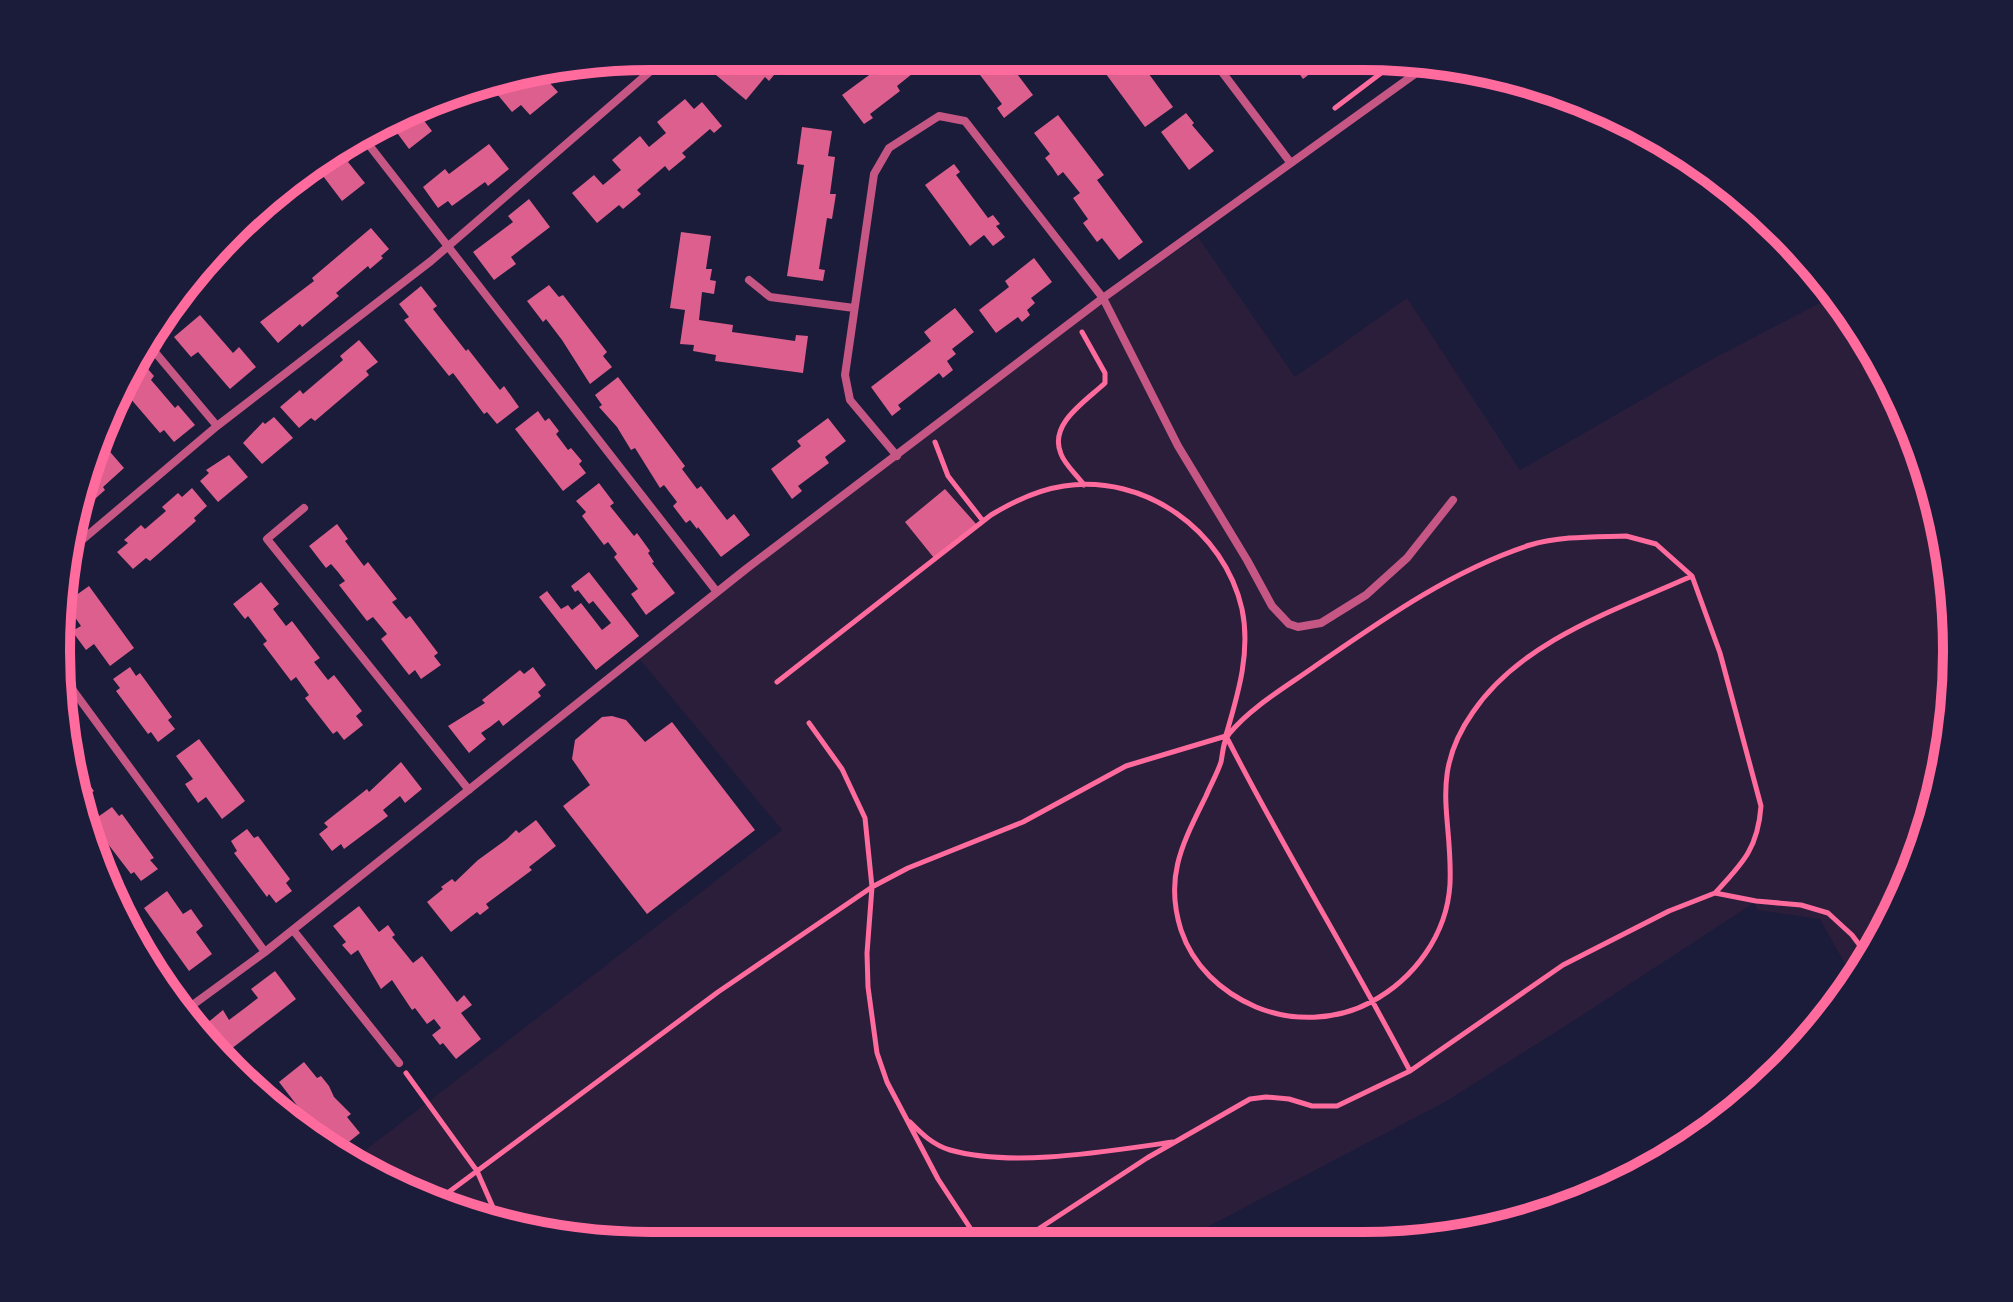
<svg xmlns="http://www.w3.org/2000/svg" width="2013" height="1302" viewBox="0 0 2013 1302" font-family="'Varela Round',sans-serif">
	<rect width="100%" height="100%" fill="#1b1b3a"/>
	<!-- green -->
	<path fill="#2a1e3b" d="M1198,237L1295,377L1407,298L1520,470L1716,357L1837,294L1895,387L1937,497L1956,612L1952,728L1926,842L1878,948L1854,980L1820,919L1757,910L1755,902L1578,1018L1445,1102L1175,1244L574,1241L423,1201L355,1158L782,830L637,656L1122,285Z"/>
	<!-- building -->
	<path fill="#dd5f8e" d="M731,57H739L745,61L749,57H782L780,60L784,63L769,81L765,77L746,100L716,75Z
		M882,58H908L917,70L897,86L900,91L870,114L873,118L864,124L842,95L880,67L877,61Z
		M959,58H1005L1033,95L1004,118L997,108L1002,104L971,63L966,66Z
		M1127,59H1138L1173,107L1145,127L1106,74Z
		M1280,60H1328L1303,79L1291,62L1284,67Z
		M560,71L548,81L558,92L530,115L521,105L512,112L492,88L500,81L504,85L511,79Z
		M685,99L694,109L702,102L722,126L714,133L710,129L682,153L686,157L669,171L665,166L637,190L641,194L623,209L619,205L597,223L572,193L594,175L603,185L621,170L612,160L640,136L649,147L666,133L657,122Z
		M415,109L432,131L409,149L392,126L388,130L384,125Z
		M1186,113L1194,123L1192,125L1214,151L1189,170L1161,132Z
		M1058,115L1104,175L1097,180L1143,242L1119,260L1102,238L1097,242L1083,223L1088,219L1073,198L1080,193L1063,172L1058,176L1052,167L1045,158L1050,154L1034,133Z
		M802,127L832,131L828,156L835,157L830,194H836L832,219L827,218L823,243L819,269L825,270L823,281L787,276L804,165L797,164Z
		M489,144L509,169L488,186L485,182L452,206L448,201L438,208L423,187L445,169L449,174Z
		M341,146L351,159L348,162L365,183L342,201L320,172L324,170L316,160Z
		M954,164L960,172L956,175L988,218L993,215L1000,224L996,226L1005,237L993,246L984,235L970,246L925,185Z
		M529,199L550,227L511,257L516,264L494,280L473,252L513,222L508,216Z
		M371,228L389,249L381,256L383,258L370,269L368,266L336,293L339,296L302,327L300,324L278,343L260,322L314,281L312,278Z
		M681,232L711,236L706,269H712L710,280L716,281L714,294L702,292L699,320L733,325L732,332L795,341L796,335L808,336L803,373L715,361L716,355L693,351L694,345L680,344L685,310L670,308Z
		M1034,258L1052,282L1031,298L1035,303L1027,310L1030,315L1022,322L1018,317L996,333L979,310L1009,287L1005,281Z
		M549,285L559,297L563,295L607,352L603,356L612,367L590,384L562,340L546,319L543,322L527,301Z
		M421,286L437,306L433,309L466,351L468,349L500,390L504,386L519,407L497,424L487,412L484,414L453,373L449,376L404,320L409,317L399,304Z
		M955,308L974,332L952,349L956,354L947,361L953,370L943,378L939,373L898,405L901,409L892,416L871,387L931,341L924,332Z
		M200,315L233,353L239,347L256,367L230,389L198,352L191,357L174,337Z
		M359,340L378,362L366,371L369,375L315,421L311,418L299,428L280,407L300,390L303,394L343,360L340,356Z
		M141,361L154,376L151,380L158,388L175,408L178,405L195,425L174,442L164,430L160,433L124,391Z
		M618,377L685,466L682,469L697,489L701,486L727,520L734,514L750,535L721,557L698,527L697,529L690,520L686,523L673,506L677,502L664,485L660,488L635,448L631,450L617,427L599,407L602,405L595,395Z
		M538,411L545,421L549,418L559,431L556,434L568,450L571,448L582,461L579,464L586,473L563,491L515,429Z
		M274,417L293,438L262,464L243,443L263,422L265,424Z
		M828,418L846,441L825,457L829,463L798,486L802,491L792,499L771,469L801,446L797,441Z
		M105,446L124,468L103,487L105,490L77,515L87,462Z
		M229,455L248,477L218,502L200,481L209,473L206,470Z
		M599,483L614,503L610,506L634,536L637,533L650,551L648,553L654,562L652,563L675,593L646,615L631,594L638,589L614,557L617,554L608,542L604,545L582,516L586,512L576,501Z
		M192,488L207,506L194,518L196,521L150,561L146,558L133,569L117,552L128,543L124,540L141,525L145,529L166,511L162,507L178,493L182,497Z
		M945,489L977,525L934,558L905,522Z
		M337,524L348,539L345,541L364,566L368,562L397,599L392,602L406,619L410,616L438,653L434,656L441,665L421,679L415,670L409,675L381,639L387,634L373,617L367,621L339,585L345,581L338,572L331,564L326,568L309,546Z
		M589,572L639,636L596,670L539,597L547,591L561,609L568,605L572,610L581,603L602,630L611,623L593,601L589,604L578,590L575,592L571,586Z
		M261,582L279,604L273,609L286,626L292,621L320,658L314,662L328,680L334,675L362,711L356,716L363,725L344,740L337,731L333,734L305,698L309,695L296,677L291,681L263,644L267,641L248,616L245,619L233,604Z
		M89,586L134,648L110,666L94,644L86,650L72,631L81,626L65,603Z
		M130,667L136,676L140,673L172,717L168,720L175,729L158,742L151,732L148,734L116,691L120,688L113,679Z
		M533,667L546,685L538,692L541,696L503,726L499,720L490,727L481,733L486,739L469,753L448,726L485,703L482,700L520,670L524,674Z
		M612,716L626,720L645,742L672,722L755,830L647,914L563,806L590,785L572,759L575,740L602,717Z
		M199,739L245,801L222,819L206,797L198,803L191,793L185,784L193,779L176,756Z
		M70,744L85,764L78,769L94,791L76,804Z
		M401,762L422,789L405,803L400,796L383,810L388,816L344,849L341,844L332,851L319,834L328,827L324,823L367,789L369,792Z
		M112,807L119,816L122,814L154,858L150,860L158,869L141,881L134,872L131,874L98,831L102,828L95,819Z
		M536,820L556,846L529,867L532,870L486,904L489,908L480,915L477,912L451,932L427,902L443,889L441,887L452,879L455,882L478,860L507,839L516,830L519,833Z
		M247,829L254,838L258,836L290,879L286,883L292,891L276,903L269,894L267,897L234,853L237,851L231,841Z
		M167,891L183,914L191,909L203,926L196,932L212,954L189,971L144,908Z
		M359,906L379,932L388,925L395,935L392,937L413,963L422,956L457,1002L464,995L472,1005L461,1013L481,1039L456,1059L443,1043L440,1045L432,1035L441,1028L434,1019L427,1024L415,1008L412,1010L392,980L381,989L358,950L351,955L342,945L346,942L333,926Z
		M275,971L296,999L222,1056L200,1029L223,1010L229,1020L245,1008L258,998L251,989Z
		M304,1062L317,1078L321,1076L329,1086L334,1097L351,1114L347,1117L360,1133L340,1149L322,1138L314,1127L310,1130L296,1111L299,1108L279,1082Z"/>
	<g fill="none" stroke-linecap="round" stroke-linejoin="round">
		<!-- path -->
		<path stroke="#ff6b9d" stroke-width="5" d="M680,69L695,56
			M1335,108L1397,61
			M1082,332L1105,373V383C1086,401 1048,424 1061,454C1065,465 1077,475 1084,485
			M935,442L948,476L983,521
			M1626,536L1656,544L1692,576C1616,610 1522,640 1473,712C1428,776 1453,816 1450,884C1447,935 1414,979 1371,1002C1336,1021 1292,1022 1256,1007C1221,992 1193,966 1181,930C1164,876 1183,843 1206,796C1211,784 1217,774 1221,762C1223,752 1223,741 1229,734C1250,708 1284,688 1311,669C1379,622 1450,571 1530,545C1560,536 1595,537 1626,536Z
			M1692,576L1720,653L1761,806C1758,848 1743,863 1716,892
			M777,682L991,515C1014,501 1037,490 1064,486C1145,474 1224,530 1242,609C1251,652 1238,694 1226,735
			M809,723L842,769L865,818L872,887L867,953L868,987L877,1053L887,1082L938,1179L980,1243
			M1226,736C1284,850 1351,958 1410,1071
			M406,1073L477,1171L499,1221
			M910,1122C922,1134 933,1145 950,1150C1013,1168 1108,1151 1173,1142
			M434,1203L718,992L872,887L908,868L1023,822L1126,766L1226,736
			M1017,1243L1147,1158L1250,1099L1266,1097L1289,1099L1312,1106H1337L1410,1071L1563,965L1669,911L1715,893L1756,901L1801,905L1828,913L1852,935L1870,959"/>
		<!-- minor -->
		<path stroke="#c65784" stroke-width="8" d="M1213,60L1290,162
			M362,136L717,592
			M749,280L770,297L854,308
			M149,345L217,426
			M897,456L850,400L845,375L874,174L889,148L939,116L965,121L1103,298L1178,446L1247,560L1272,606L1289,624L1298,627L1321,623L1366,595L1407,558L1453,500
			M304,508L267,539L469,790
			M69,551L217,426L431,261L668,56
			M64,678L265,952
			M293,930L399,1063
			M183,1012L265,952L746,569L1103,298L1433,61"/>
	</g>
	<!-- crop -->
	<path d="M0 0H2013V1302H0ZM651 70H1362A581 581 0 0 1 1943 651V651A581 581 0 0 1 1362 1232H651A581 581 0 0 1 70 651V651A581 581 0 0 1 651 70Z" fill="#1b1b3a" fill-rule="evenodd"/>
	<path fill="none" stroke="#ff6b9d" stroke-width="10" d="M651 70H1362A581 581 0 0 1 1943 651V651A581 581 0 0 1 1362 1232H651A581 581 0 0 1 70 651V651A581 581 0 0 1 651 70Z"/>
</svg>
